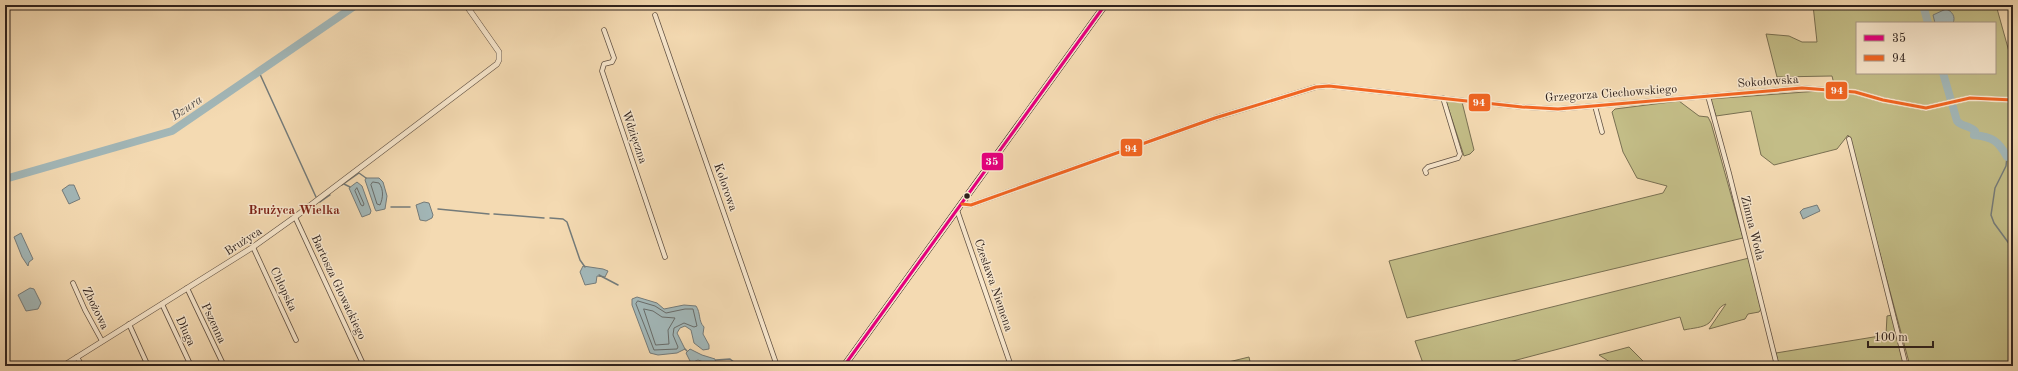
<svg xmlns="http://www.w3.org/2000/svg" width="2018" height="371" viewBox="0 0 2018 371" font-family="'Old Standard TT',serif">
	<rect width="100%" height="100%" fill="#f4dab2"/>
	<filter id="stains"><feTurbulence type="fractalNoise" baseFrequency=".005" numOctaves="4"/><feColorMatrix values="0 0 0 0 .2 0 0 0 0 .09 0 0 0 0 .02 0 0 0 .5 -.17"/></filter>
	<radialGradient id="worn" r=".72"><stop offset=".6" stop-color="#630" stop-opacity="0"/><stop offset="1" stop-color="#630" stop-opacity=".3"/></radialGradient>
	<!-- green -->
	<path fill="#c3bd87" stroke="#797052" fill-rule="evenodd" d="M1813,5H1996L2013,66V366H1910L1848,135L1837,149L1774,165L1761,155L1751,111L1716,116L1710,99L1819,91L1836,92L1832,76L1777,77L1766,34L1789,36L1802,42H1817ZM1857,23H1995V73H1857Z
		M1446,101L1462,102L1474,150L1470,154L1464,156Z
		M1679,101L1699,116L1708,117L1711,123L1743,238L1407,318L1389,261L1663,193L1667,186L1637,178L1623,152L1612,112L1615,109Z
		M1749,258L1761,309L1759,312L1748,314L1745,319L1709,329L1726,304C1718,306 1715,317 1709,323C1703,328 1692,328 1684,330L1680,317L1494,366H1424L1415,341Z
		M1892,315L1904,366H1779L1776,353L1886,335L1887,316Z
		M1629,347L1648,366H1616L1599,355Z
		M1249,357L1251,366H1211H1212Z"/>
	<!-- water -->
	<path fill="#a2b7b8" stroke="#747b7a" d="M1946,9C1952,11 1956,17 1953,23H1935L1933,15Z
		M366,178H379L383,182L387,196L385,209L376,211L375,209L365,180Z
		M357,182L362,186L371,211L370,214L362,217L349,188Z
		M69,185H74L80,199L69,204L62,190Z
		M424,202L429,203L433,215L432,218L426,221L420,220L416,205Z
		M1817,205L1820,211L1803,219L1800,212L1803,209Z
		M21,233L33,259L29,262L28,266L22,257L14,237Z
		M583,266L603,269L608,271L605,277L597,276L596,283L585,285L580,272Z
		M30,288L34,289L41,303L38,309L26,311L18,295Z
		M637,297L657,303L664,309L684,305L696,306C701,313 698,321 704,327L703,334L709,345V349L703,350L694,343L691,330L685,326L680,328L677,333L685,349L677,353L658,355L650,353L632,305V299Z
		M690,349L702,355L715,359L716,363L707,366L706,363L698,360L691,363L686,353Z"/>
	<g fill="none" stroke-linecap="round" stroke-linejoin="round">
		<!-- shore -->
		<path stroke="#686c6a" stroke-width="1" d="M373,182L379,183C384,190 383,198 380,205L377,204L371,185Z
			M357,188L364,204L363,206L361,205L355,191Z
			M638,301L655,306L666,313L685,309H693L697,326L694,327L684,323L674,328L673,335L678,347L677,349L654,350L636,304Z
			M644,309L653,311L662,317L675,318L668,330L669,344L656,345Z"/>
		<!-- stream -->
		<path stroke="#747b7a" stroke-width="1.5" d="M259,72L316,197
			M2007,157L2006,166L1995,188L1991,215L1994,223L2013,249
			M344,184L350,187
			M342,185L359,173L366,178
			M320,202L330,195
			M391,207H410
			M438,209L489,214
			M494,214L544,218
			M550,218L563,219L567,222L580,260L585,267
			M599,275L618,285
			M685,349L687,351
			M716,360L730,359L739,366H743"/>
		<!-- river -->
		<path stroke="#a2b7b8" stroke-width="8" d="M1923,5L1928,23
			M1943,73L1957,121C1962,127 1969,125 1975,131L1974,135C1992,137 1998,140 2007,157L2013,156
			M5,179L172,131L356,5"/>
		<!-- minor casing -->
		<g stroke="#605042" stroke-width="5.5">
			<path id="minor" d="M655,15L777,366
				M604,30L614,58L612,62L604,64L602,71L665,257
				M1708,96L1729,173L1777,366
				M1595,106L1602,132
				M1849,139L1906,366
				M1426,173L1425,170L1428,167L1458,158L1460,154L1443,98
				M962,204L971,205L1215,118L1316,87L1329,86L1522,107L1558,109L1802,88L1855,92L1883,100L1926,108L1970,98L2013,100
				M957,210L1011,366
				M295,217L364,366
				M253,247L296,340
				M73,283L85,310L102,341
				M187,288L224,366
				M162,304L191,366
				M129,324L148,366
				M77,357L82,366"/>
		</g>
		<!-- tertiary casing -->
		<g stroke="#605042" stroke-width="6">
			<path id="tertiary" d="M63,366L253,247L295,217L497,64L499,60V52L466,5"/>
		</g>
		<!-- secondary casing -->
		<g stroke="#2f221d" stroke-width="7">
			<path id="secondary" d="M844,366L1105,5"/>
		</g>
		<!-- minor -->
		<use href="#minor" stroke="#f8e7cd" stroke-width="4"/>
		<!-- tertiary -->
		<use href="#tertiary" stroke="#f8e7cd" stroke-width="5"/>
		<!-- secondary -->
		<use href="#secondary" stroke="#f8e7cd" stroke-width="5.5"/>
		<!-- bus-1 casing -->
		<g stroke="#f8e7cd" stroke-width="6">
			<path id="bus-1" d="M844,366L1105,5"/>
		</g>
		<!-- bus-2 casing -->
		<g stroke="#f8e7cd" stroke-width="6">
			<path id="bus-2" d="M962,204L971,205L1215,118L1316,87L1329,86L1522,107L1558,109L1802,88L1855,92L1883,100L1926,108L1970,98L2013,100"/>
		</g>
		<!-- bus-1 -->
		<use href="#bus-1" stroke="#e5007d" stroke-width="3"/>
		<!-- bus-2 -->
		<use href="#bus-2" stroke="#f26522" stroke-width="3"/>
	</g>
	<!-- markers -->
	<circle fill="#2f221d" stroke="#f8e7cd" stroke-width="1.5" cx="967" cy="196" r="3.5"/>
	<g text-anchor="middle" stroke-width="3" stroke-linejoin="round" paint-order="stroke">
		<!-- street labels -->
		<g font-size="12" fill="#2f221d" stroke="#f8e7cd">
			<text transform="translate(1768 81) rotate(-4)" y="4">Sokołowska</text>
			<text transform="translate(1611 93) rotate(-4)" y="4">Grzegorza Ciechowskiego</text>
			<text transform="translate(635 137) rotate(71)" y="4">Wdzięczna</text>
			<text transform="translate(726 187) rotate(71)" y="4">Kolorowa</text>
			<text transform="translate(1753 228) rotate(76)" y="4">Zimna Woda</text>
			<text transform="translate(243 241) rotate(-33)" y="4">Brużyca</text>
			<text transform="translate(994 285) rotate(71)" y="4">Czesława Niemena</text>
			<text transform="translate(339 287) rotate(65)" y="4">Bartosza Głowackiego</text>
			<text transform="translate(284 289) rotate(65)" y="4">Chłopska</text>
			<text transform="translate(96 308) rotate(64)" y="4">Zbożowa</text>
			<text transform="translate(214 323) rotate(65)" y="4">Pszenna</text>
			<text transform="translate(186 331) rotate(65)" y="4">Długa</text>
		</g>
		<!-- water labels -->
		<g font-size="13" font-style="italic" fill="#524f4c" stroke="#f8e7cd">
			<text transform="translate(186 107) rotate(-34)" y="5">Bzura</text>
		</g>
		<!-- neighbourhood labels -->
		<g font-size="13" font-weight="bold" fill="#7a1f14" stroke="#f8e7cd">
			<text x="294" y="214">Brużyca Wielka</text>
		</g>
	</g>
	<g stroke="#f8e7cd" stroke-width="1.5">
		<rect x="1825" y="81" width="23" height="19" rx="4" fill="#f26522"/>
		<rect x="1468" y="93" width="23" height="19" rx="4" fill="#f26522"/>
		<rect x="1120" y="138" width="23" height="19" rx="4" fill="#f26522"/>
		<rect x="981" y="152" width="23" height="19" rx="4" fill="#e5007d"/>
	</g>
	<g font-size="11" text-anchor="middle" font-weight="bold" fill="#fff">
		<text x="1837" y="94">94</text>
		<text x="1479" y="106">94</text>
		<text x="1131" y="152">94</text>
		<text x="992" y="165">35</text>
	</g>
	<!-- margin -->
	<rect width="2018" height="371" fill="none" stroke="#f4dab2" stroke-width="20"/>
	<rect x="6" y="6" width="2006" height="359" fill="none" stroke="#2f221d" stroke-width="2"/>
	<rect x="10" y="10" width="1998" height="351" fill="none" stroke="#2f221d"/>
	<!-- legend -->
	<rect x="1856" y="22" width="140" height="52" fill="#f8e7cd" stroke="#a89887"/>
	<rect x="1864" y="35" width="20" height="6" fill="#e5007d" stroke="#a89887"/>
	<text x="1892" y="42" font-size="12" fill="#2f221d">35</text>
	<rect x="1864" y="55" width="20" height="6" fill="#f26522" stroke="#a89887"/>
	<text x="1892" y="62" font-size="12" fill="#2f221d">94</text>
	<!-- scale -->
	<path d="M1868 341v6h65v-6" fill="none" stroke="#2f221d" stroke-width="2"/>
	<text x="1874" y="341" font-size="12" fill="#2f221d" stroke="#f8e7cd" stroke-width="3" paint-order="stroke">100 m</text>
	<rect width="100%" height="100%" filter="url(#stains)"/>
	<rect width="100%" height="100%" fill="url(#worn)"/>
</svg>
